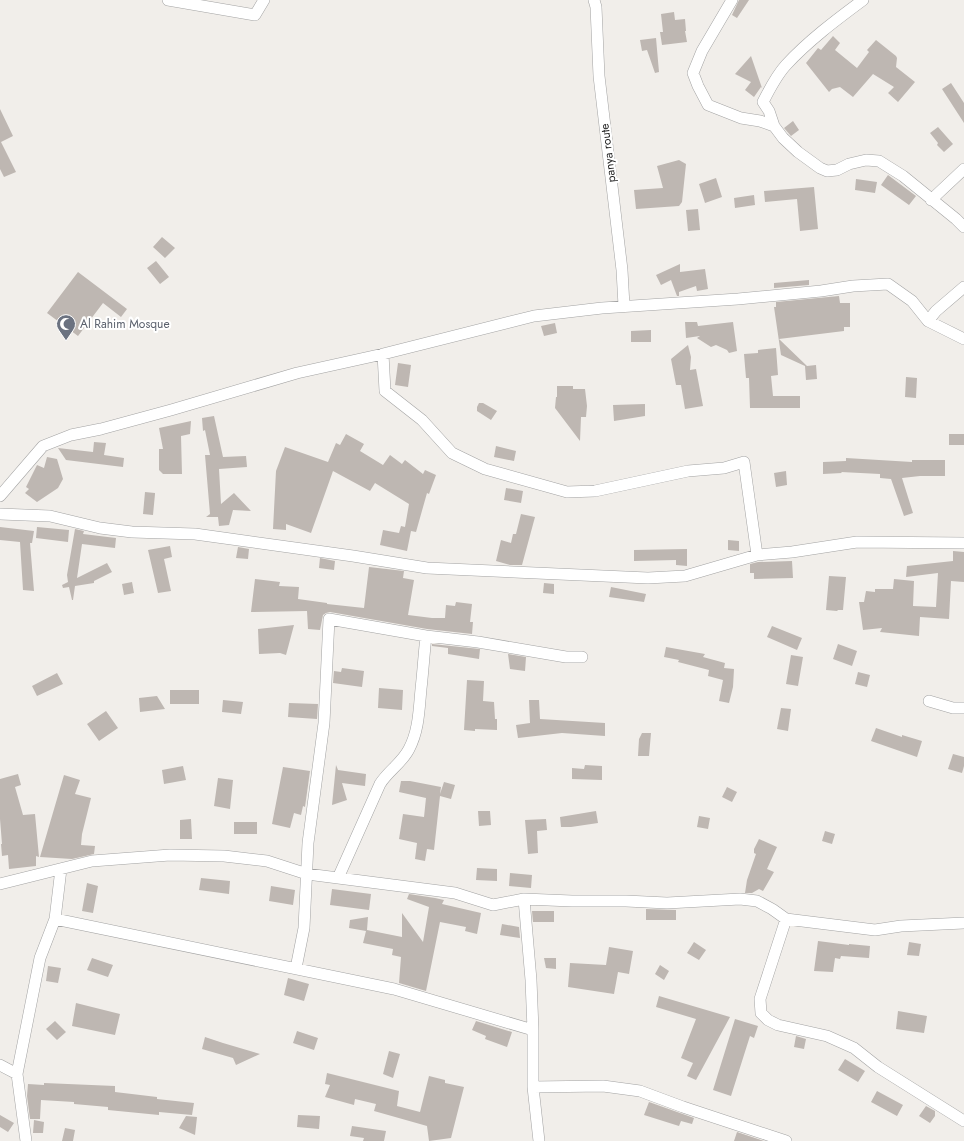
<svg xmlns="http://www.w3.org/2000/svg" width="964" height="1141" viewBox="0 0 964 1141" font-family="Jost,sans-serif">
	<rect width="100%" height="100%" fill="#f1eeea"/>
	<!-- building -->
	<path fill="#beb7b2" d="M739,0H749L737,18L732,15Z
		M674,12L675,20L685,19L686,31H685L687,42L662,45L660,32H663L661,14Z
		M833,36L840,43L835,50L857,68L869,52L867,50L876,40L896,56L897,58L896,67L915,82L898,102L888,93L894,87L873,74L853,97L840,87L832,89L829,92L806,63L818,48L821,50Z
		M656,38L659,72L655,73L647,50L642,51L640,40Z
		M751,56L762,88L761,87L754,97L745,90L751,82L735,74Z
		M951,83L964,103V123L942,89Z
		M0,109L13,136L1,142L16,172L4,177L0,169Z
		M793,121L799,130L791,136L784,128Z
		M938,127L953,144L944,152L937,145L938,143L930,133Z
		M679,160L686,164L682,202L679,206L636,209L634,190L663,188L657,166Z
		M888,175L916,196L909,205L881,185Z
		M716,178L722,197L705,203L699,184Z
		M856,179L877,182L875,193L855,190Z
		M814,187L818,229L800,231L797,199L765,202L764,191Z
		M754,195L755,205L735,208L734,198Z
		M698,209L700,230L688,231L686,210Z
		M162,237L175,248L165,258L153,247Z
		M156,261L169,277L160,284L147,268Z
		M680,264V272L705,269L708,289L697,291L696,286L679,292V296H677L671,280L661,285L656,275Z
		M78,272L127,309L121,317L103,303L78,336L47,313Z
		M809,280V285L774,288V283Z
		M839,296L840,303H850V327H844V331L779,339L807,366L816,365L817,379L806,380L805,366L781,355L774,307H776V302Z
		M685,322H697L698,326L733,322L737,351L729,353L727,350L716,345L711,347L697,338L700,336L686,338Z
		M555,323L557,333L544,336L541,326Z
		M651,330V342H631V331Z
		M688,345L691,357L690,370L696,369L703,406L685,409L681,385H676L671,359Z
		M776,348L778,375L771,376L773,396H800V408H750L749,378H746L744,354L758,353V350Z
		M398,363L411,365L408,387L395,385Z
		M906,377L917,378L916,398L905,397Z
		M557,386H573V389H585L587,406L586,417H581L580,441L555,408L556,397H557Z
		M479,403H483L497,411L491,420L477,411V407Z
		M645,404V416L614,421L613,405Z
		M214,416L223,457L246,456L247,467L219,469L221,504L234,493L251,511L233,510L229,525L219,526L218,517H206L210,514L205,455H210L205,430L203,431L202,418Z
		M191,421L190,434L181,436L182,474H163L159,470V449H163L159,428Z
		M346,434L364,444L360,451L383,465L390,455L402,464L405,460L423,474L425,470L436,475L429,494L427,493L416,532L411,531L407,551L380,545L383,530L399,533L401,526L405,527L409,504L375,483L370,491L333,471L311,533L286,524V530L273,529L276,471L285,447L328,462L336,443L340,445Z
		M949,434H964V445H949Z
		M94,442L106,443L104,455L124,458L123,467L66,460L58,448L93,452Z
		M496,446L516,451L514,461L494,457Z
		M47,457L57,459L63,479L58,488L37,502L25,493L29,489L26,487L37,465L44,468Z
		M846,458L912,462V460H945V476H920L902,478L913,513L904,516L891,479L880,478V474L841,472L842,473L823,474V462L846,461Z
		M786,471L787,485L776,487L774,473Z
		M506,488L523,491L521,503L504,500Z
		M145,492L155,493V494L153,515L143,514Z
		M521,514L535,517L522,565H510L496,561L501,540L511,543L513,534H516Z
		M0,527L34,531L32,543H30L34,591L23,590L20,542L0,540Z
		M37,527L69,530L68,542L36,538Z
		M75,529L84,531L83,534L116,538L115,548L82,544L77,578L107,563L112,572L94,581V583L75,586L73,600H72L69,587L63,588L62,585L68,582L67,575Z
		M728,540L739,541V551L728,550Z
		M170,546L172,557L164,559L171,591L158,593L148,550Z
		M238,547L249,549L248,559L236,558Z
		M687,549V566L676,565V560L634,561V550Z
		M953,551L964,552V582L951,581L949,619L920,617L919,636L880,632L882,628L863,630L859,602H864L866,591L875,592V589H893L894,579L914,581L913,606L936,607L938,573L906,577L907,566L953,561Z
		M320,558L335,561L334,570L319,568Z
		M792,561L793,578L754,579V573H750V564L758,562Z
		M369,567L404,571L403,578L414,580L408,615L432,618H445L446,605L455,606L456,602L472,604L470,622H473L472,634L427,629L330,612L326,613L323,615L320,630L308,629L307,611L251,612L255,579L280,582L279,586L299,587L298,599L327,603V604L364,608Z
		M829,576L846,577L843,610H838L837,611L826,610Z
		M132,582L134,593L124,595L122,584Z
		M544,583L554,584V594L543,593Z
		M611,587L646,594L644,602L609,597Z
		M294,625L286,655L280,653L259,654L258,629Z
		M772,626L802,638L797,650L767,637Z
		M432,644L480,649L479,659L448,654V648L432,646Z
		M838,644L857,651L852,666L833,659Z
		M666,647L705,654L703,657L725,663L724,668L734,669L733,687L729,703L719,701L723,680L708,676L709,670L678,662L679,660L664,657Z
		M508,654L526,657L525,671L510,669Z
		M791,655L803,657L798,686L786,684Z
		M342,668L364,671L362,687L333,683L334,671L341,672Z
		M858,672L870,675L867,687L855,684Z
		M57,673L63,684L37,696L32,686Z
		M467,680L484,681L483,701L494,702L495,719H497V730L475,729V731L464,730Z
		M379,688L403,690L402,710L378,708Z
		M170,690H199V704H170Z
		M157,696L165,709L140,712L139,698Z
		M223,700L243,702L241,714L222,712Z
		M529,700H539L540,719L605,723V736L562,733L518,738L516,725L530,723Z
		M289,703L318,704L317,719L288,717Z
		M781,708L791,709L788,731L777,729Z
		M106,711L118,728L99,741L87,724Z
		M876,728L902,737V735L922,741L917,757L871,741Z
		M642,733H651L649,756H638L639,739Z
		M953,754L964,757V766L962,773L948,769Z
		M336,765L338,770L366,774L365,786L342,783L347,800L332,805Z
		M585,765L602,766V780L572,779V768L584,769Z
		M183,766L186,780L164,784L162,770Z
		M283,767L310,771L305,807L303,806L301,815L294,813L290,828L272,824Z
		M18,774L21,785L15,787L23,815L35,814L39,857L36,856V866L9,869L8,855L2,856L1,844H2L0,819V779Z
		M64,775L80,780L75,794L91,798L82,834L81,845L95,846L94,854L72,859L40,857Z
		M218,778L233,780L230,809L214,806Z
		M401,781H410L441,787L440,794L444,782L455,785L451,799L440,796L434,850L427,849L425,861L415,859L417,843L399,839L403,814L424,817L426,798L399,792Z
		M727,787L737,792L732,802L722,797Z
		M478,811H490L491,825L479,826Z
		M596,811L598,823L571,827H561L560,817Z
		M699,816L710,818L708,829L697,827Z
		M191,819L192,839H180V820Z
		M546,819L547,830L537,831L538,853L528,854L525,820Z
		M234,822H257V834H234Z
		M825,831L835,834L832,844L822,841Z
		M759,839L777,847L767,869L774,872L763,891L759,889L752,893H745L747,880L756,854L754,853V849Z
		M477,868L497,869V881L476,880Z
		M510,873L532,875L531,888L509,886Z
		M201,878L230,881L229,894L199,890Z
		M87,883L98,886L93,913L82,911Z
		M271,886L295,890L293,905L269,901Z
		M332,889L371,894L369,910L330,905Z
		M409,894L435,898L444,900L442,904L481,913L477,934L465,931L466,927L440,922L426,991L399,983L401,957L392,955L393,949L363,943L366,931L349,928L350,920L368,917L367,930L402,937V913L423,942L429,907L407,899Z
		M646,909L676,910V920H646Z
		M532,911H554V922H533Z
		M502,924L519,927L520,938L500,935Z
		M818,941L849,945V944L870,946L869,958L841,956L840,959L835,958L833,972L814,971Z
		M694,942L706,950L699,960L687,953Z
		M909,942L921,944L919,956L907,955Z
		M609,947L633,951L629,974L618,972L614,994L568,987L570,963L606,965Z
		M92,958L113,965L108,977L87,970Z
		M544,958H556V969L546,968Z
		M660,965L669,971L664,980L655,974Z
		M48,966L61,968L58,983L46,981Z
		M288,978L309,984L304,1001L284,995Z
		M659,996L730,1017L696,1080L687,1076L693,1063L681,1058L696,1019L656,1007Z
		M76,1003L120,1014L115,1035L72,1026Z
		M898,1011L927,1016L924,1033L896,1029Z
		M735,1019L758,1026L754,1038L750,1036L731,1096L713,1090Z
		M55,1021L66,1032L57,1040L46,1029Z
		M476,1021L512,1032L507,1047L485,1039L486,1036L472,1030Z
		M297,1031L318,1038L314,1050L293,1043Z
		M796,1036L806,1039L804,1049L794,1047Z
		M205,1037L223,1043L260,1054L236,1065L233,1058L202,1049Z
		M389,1051L400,1054L393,1078L383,1074Z
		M845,1059L865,1071L858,1082L838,1070Z
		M327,1073L399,1091L397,1106L420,1112L429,1076L445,1080V1083L464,1087L451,1138L429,1141L427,1126L374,1111L376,1104L355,1099L354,1105L325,1097L330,1085L325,1084Z
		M44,1083L115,1086V1092L157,1097V1099L194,1103L192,1115L159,1112V1115L108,1110V1107L74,1104V1102L41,1100L40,1119H30L27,1096L28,1084L44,1085Z
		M877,1091L903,1105L897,1116L871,1102Z
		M649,1102L694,1118L692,1124L681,1121L679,1126L644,1115Z
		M926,1106L935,1111V1116L930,1123L919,1116Z
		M0,1115L14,1123L8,1132L0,1127Z
		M298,1115L320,1116L319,1129L297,1127Z
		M186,1116L197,1117L195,1135L179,1128Z
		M34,1120L44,1122L43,1133H33Z
		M352,1126L386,1131L384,1141H363L364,1138L350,1136Z
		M65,1128L75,1130L73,1141H62Z
		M737,1132L764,1141H734Z"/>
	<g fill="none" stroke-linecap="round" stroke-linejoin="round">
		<!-- street casing -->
		<g stroke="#a3a3a3" stroke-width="12">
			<path id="street" d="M168,0L255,15L264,0
				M594,0L596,7L599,76L622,270L624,306
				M732,0L702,51L693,73L698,86L708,105L741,118L760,121L774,126L783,138L798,152L820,168L827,171L837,170L849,164L866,160L879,161L903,176L956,219L964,227
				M774,126L769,111L763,102C769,90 776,76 786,65C808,41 836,20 863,0
				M931,200L964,169
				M928,321L936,311L964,287
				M383,354L385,391L422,420L452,453L485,469L567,492L595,491L688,471L724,468L744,462L757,555
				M0,496L43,446L71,435L101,429L171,410L297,373L383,354L534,316L602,308L738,299L821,291L853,286L888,284L912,301L928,321L964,339
				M0,514L50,516L100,528L132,532L195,534L353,556L427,568L648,578L685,576L757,555L792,552L857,542L964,543
				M929,701L953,708H964
				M338,878L380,784C388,771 402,763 409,749C419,730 419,709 421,689C423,671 424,654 426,636
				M0,884L92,861L170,855L224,856L267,861L307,874L455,893L493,905L524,899L572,901H626L667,903L740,899L757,901L772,909L786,919L875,930L901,926L964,923
				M524,899L531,980L533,1030V1087L539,1141
				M55,919L394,989L533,1030
				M786,919L760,999L761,1013L768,1020L778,1025L827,1036L854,1048L878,1067L964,1121
				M296,968L304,928L308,843L324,723L329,619L426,636L478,642L566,657H582
				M0,1065L17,1074
				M533,1087L603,1086L640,1091L683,1107L786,1141
				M26,1141L17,1074L40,958L55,919L61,869"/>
		</g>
		<!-- street -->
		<use href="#street" stroke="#fff" stroke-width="11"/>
	</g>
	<!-- icons -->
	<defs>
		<g id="mosque-pin" transform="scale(1)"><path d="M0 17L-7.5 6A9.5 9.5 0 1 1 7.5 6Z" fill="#6b7280" stroke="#fff"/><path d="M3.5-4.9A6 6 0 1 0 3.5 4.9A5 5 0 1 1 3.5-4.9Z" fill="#fff"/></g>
	</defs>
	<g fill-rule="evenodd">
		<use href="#mosque-pin" x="66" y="324"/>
	</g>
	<g text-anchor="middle" stroke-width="4" stroke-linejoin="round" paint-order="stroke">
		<!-- street labels -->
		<g font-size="12" fill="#222" stroke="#fff">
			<text transform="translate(608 153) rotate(-97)" y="4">panya route</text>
		</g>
		<!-- worship labels -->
		<g font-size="12" fill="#5b616d" stroke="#fff" text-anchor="start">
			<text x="80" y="328">Al Rahim Mosque</text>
		</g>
	</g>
</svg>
